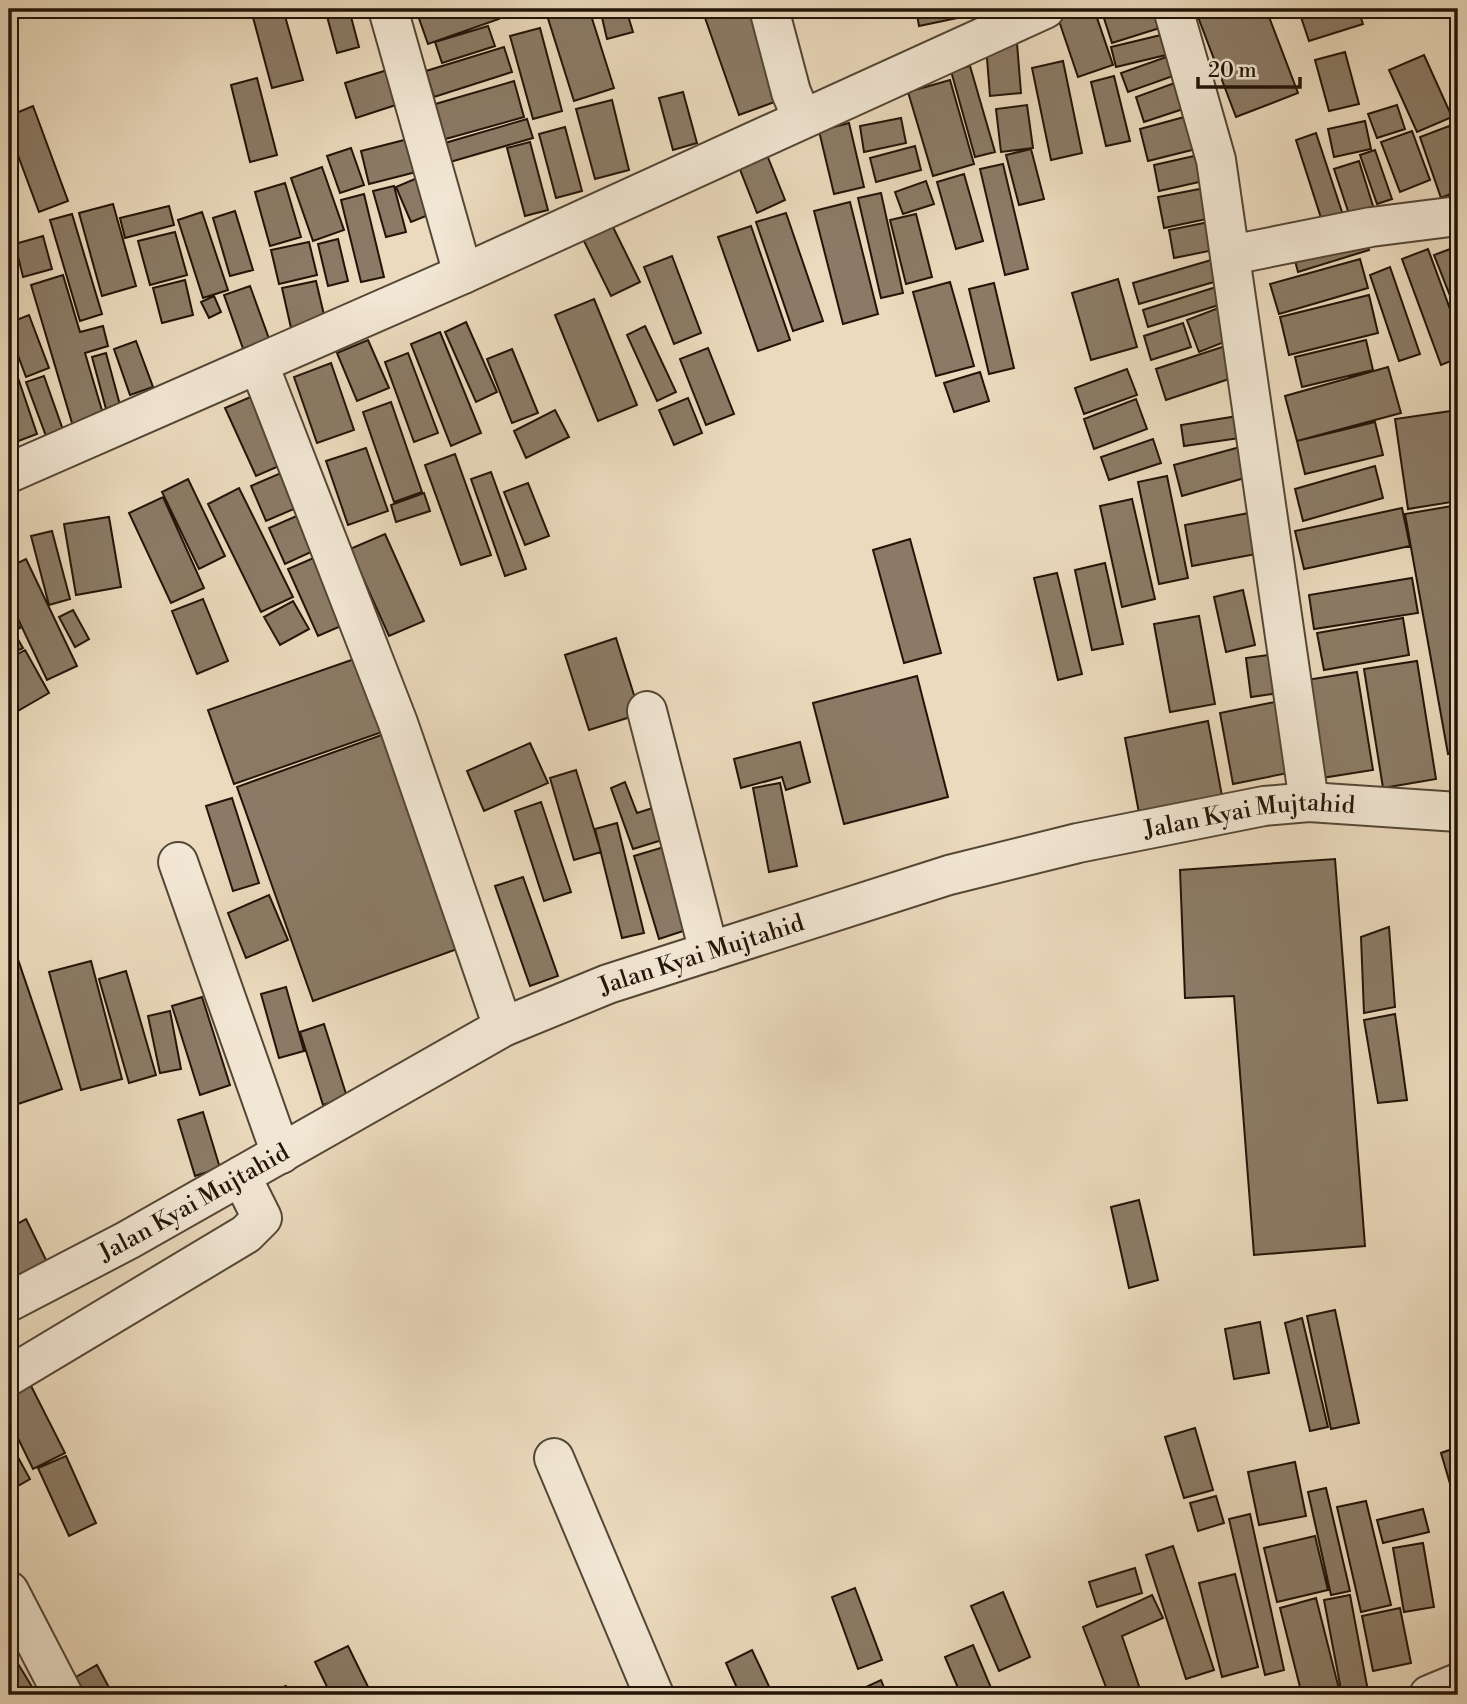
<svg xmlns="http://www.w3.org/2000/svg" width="1467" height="1704" viewBox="0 0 1467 1704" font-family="'Libre Bodoni',serif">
	<rect width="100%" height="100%" fill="#ebdabd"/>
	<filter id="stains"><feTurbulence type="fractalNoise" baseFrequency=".00286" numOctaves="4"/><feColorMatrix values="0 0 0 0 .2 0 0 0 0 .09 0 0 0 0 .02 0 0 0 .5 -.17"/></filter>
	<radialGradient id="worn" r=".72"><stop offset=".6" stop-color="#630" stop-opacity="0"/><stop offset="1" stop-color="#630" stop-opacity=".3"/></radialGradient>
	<!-- building -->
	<path fill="#8b7b66" stroke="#221408" stroke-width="2" d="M283,9L303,80L272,88L251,10Z
		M325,9H349L359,47L337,53Z
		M495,9L499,19L428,44L416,10Z
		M502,9H521L503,14Z
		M545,9H589L614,88L574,101Z
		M600,9H626L633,32L607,39Z
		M723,9H748L780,100L739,115L704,15Z
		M856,9H889L857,15Z
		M916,9H965L967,16L919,26Z
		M1086,9H1094L1113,65L1078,77L1058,18Z
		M1101,9H1161L1166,26L1112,43Z
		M1195,9H1266L1298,93L1236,117Z
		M1328,9H1358L1363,24L1309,41L1301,17Z
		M1368,9H1397L1370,18Z
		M488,26L495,46L442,63L435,42Z
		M540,28L562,111L533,119L510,36Z
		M1161,35L1166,55L1116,67L1111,47Z
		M1017,43L1021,93L990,96L986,46Z
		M504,47L512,72L434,97L426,71Z
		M1345,52L1359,104L1329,111L1315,60Z
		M1424,55L1452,117L1417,132L1389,70Z
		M1169,56L1176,75L1128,92L1121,73Z
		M1063,61L1082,153L1051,160L1032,68Z
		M970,66L995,152L975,157L951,71Z
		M397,67L408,101L356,118L345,83Z
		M1114,76L1130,141L1106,146L1091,82Z
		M257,78L277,155L250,162L231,85Z
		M950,80L974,164L933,176L908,92Z
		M514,81L524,117L442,140L432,105Z
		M1180,81L1189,107L1144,122L1136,97Z
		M1458,85V108L1450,88Z
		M683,92L697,143L673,150L659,98Z
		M612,100L629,170L595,179L576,109Z
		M1027,105L1033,148L1001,152L996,109Z
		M1397,105L1405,129L1377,138L1368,114Z
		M33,106L68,201L39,212L9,131V116Z
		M1188,116L1196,149L1148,161L1140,129Z
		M901,118L906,143L864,152L860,126Z
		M527,119L533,138L450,162L445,143Z
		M1365,121L1371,149L1334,157L1328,129Z
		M849,123L864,187L834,194L819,131Z
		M1449,126L1458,151V191L1441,198L1420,137Z
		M565,127L582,191L556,198L539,134Z
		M1412,131L1430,180L1400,192L1381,142Z
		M1316,133L1343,215L1322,221L1296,140Z
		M416,137L424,170L369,184L361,151Z
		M530,142L548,210L525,216L507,148Z
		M915,146L921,170L876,182L870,158Z
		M351,148L364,185L340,193L327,156Z
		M1031,149L1044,199L1019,205L1006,155Z
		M1375,150L1392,199L1377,204L1360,155Z
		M1203,154L1208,180L1159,191L1154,165Z
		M767,155L785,200L757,213L739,167Z
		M1359,161L1374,209L1350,217L1334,169Z
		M1003,164L1028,269L1005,275L980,169Z
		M322,167L344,230L313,241L291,178Z
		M964,174L983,241L956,249L937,182Z
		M417,178L431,214L411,222L396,187Z
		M926,181L934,204L903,214L895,192Z
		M285,183L301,237L270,246L255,192Z
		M394,186L406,232L386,237L373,191Z
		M1210,187L1216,217L1164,228L1158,197Z
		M881,193L903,293L881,298L858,198Z
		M364,194L384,277L361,282L341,200Z
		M850,202L878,314L843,324L814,211Z
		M113,204L136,286L102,296L79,213Z
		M169,206L174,225L125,238L120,218Z
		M235,211L253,270L230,276L213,218Z
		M202,212L228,290L203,298L178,220Z
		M786,213L823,321L793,331L756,222Z
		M72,214L102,314L80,321L50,220Z
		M916,214L932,277L906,284L890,220Z
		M609,219L640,282L611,296L580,233Z
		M1214,221L1219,249L1174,258L1169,230Z
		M751,226L790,340L758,351L718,237Z
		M1363,231L1369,250L1298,272L1293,253Z
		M175,232L187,275L150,285L138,241Z
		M43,236L52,269L23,277L15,244Z
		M338,239L348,281L328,286L318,244Z
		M309,242L317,275L279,284L271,250Z
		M1458,246V316L1434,255Z
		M1428,249L1458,331V358L1441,365L1402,259Z
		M672,256L701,333L674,344L644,267Z
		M1218,258L1224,279L1139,304L1133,283Z
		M1360,259L1368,288L1279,314L1270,284Z
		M1390,267L1420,354L1399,361L1370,275Z
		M63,275L80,332L103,326L108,346L85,353L106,424L75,433L31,285Z
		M1118,279L1137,347L1091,360L1072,293Z
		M185,280L193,315L162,323L153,288Z
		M316,281L325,319L291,328L282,288Z
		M950,282L974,366L936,376L913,292Z
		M994,283L1014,368L989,374L969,289Z
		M250,286L272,347L246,357L224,295Z
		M1216,287L1222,304L1148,327L1143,310Z
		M1369,295L1378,333L1289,355L1280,317Z
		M214,296L221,312L209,318L201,302Z
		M594,299L637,405L598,421L555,315Z
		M1221,307L1232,339L1199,352L1187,320Z
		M29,315L49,368L26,377L9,331V323Z
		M466,322L497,392L476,402L445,332Z
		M1183,323L1191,347L1151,360L1144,336Z
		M645,326L676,392L657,401L627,335Z
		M440,332L481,433L451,446L411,344Z
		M368,340L389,388L357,401L337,353Z
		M1366,340L1373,370L1302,387L1295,357Z
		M136,341L153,387L130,395L114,349Z
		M1234,343L1244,374L1166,400L1156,369Z
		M708,348L734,414L706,425L680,359Z
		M512,349L538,413L512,423L487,359Z
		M106,353L123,416L109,420L92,357Z
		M408,353L438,433L414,442L385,362Z
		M331,363L354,430L317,443L294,377Z
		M1388,367L1401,413L1297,441L1285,396Z
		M15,369L37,434L16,442L9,422V372Z
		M1127,369L1137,395L1084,414L1075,388Z
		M980,372L989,401L954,412L944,383Z
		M44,376L63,430L46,436L26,382Z
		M255,395L286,463L256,476L225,408Z
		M688,398L702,433L674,445L659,410Z
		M1136,399L1147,429L1094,449L1084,419Z
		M391,402L422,492L394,502L363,412Z
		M555,410L569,437L526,458L514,431Z
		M1458,410V501L1408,509L1395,419Z
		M1244,415L1247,437L1184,446L1181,425Z
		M1375,422L1383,455L1305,474L1297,441Z
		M1153,439L1161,463L1109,480L1101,457Z
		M1240,447L1248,477L1182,496L1174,465Z
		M366,448L388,511L348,525L326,461Z
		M455,454L491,555L461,565L425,465Z
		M1375,466L1383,498L1303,521L1295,489Z
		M288,470L303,505L266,521L251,486Z
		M491,472L526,569L505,576L471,479Z
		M1167,476L1188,578L1159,584L1138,482Z
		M188,479L225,556L199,569L162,492Z
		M528,483L549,536L525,545L504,492Z
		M239,488L293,597L261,612L208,504Z
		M424,493L430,511L396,522L391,505Z
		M163,497L204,588L171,603L129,513Z
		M1132,499L1155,599L1122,607L1100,506Z
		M1458,505V752L1448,754L1405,514Z
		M1402,508L1410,546L1304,569L1295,531Z
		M308,511L324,546L285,564L269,528Z
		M1249,513L1256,554L1192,566L1185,525Z
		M109,517L121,587L76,595L64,524Z
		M52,531L70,599L49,605L31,536Z
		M385,534L424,621L389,636L350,549Z
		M910,539L941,653L904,663L873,550Z
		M318,556L348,623L318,636L288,569Z
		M26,559L77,666L47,680L9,600V567Z
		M1105,563L1123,644L1092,650L1075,570Z
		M1057,573L1082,674L1058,680L1034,578Z
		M1412,578L1418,613L1314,629L1309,595Z
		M1243,590L1255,645L1226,652L1214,597Z
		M203,599L228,661L197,674L172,611Z
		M293,601L309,629L280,645L264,617Z
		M9,607L20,628L9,634Z
		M73,610L89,639L75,647L59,617Z
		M1199,616L1215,704L1170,712L1154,624Z
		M1403,618L1409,655L1324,670L1317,633Z
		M15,634L23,648L9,655V637Z
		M616,638L640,714L589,730L565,655Z
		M25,650L49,693L9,716V659Z
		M1276,654L1280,693L1251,697L1246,658Z
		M360,657L385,731L234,784L208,710Z
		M1417,661L1436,779L1383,788L1364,669Z
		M1357,672L1373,770L1309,780L1294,682Z
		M917,676L948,797L844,824L813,703Z
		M1280,701L1293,772L1233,784L1220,713Z
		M1208,721L1222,796L1139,813L1125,738Z
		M387,733L463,947L313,1001L237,787Z
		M800,742L810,782L786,790L782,777L741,788L734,759Z
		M530,743L548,783L484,811L467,771Z
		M1458,757V789L1454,790L1450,758Z
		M576,770L601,852L574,860L550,778Z
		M625,782L637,813L662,805L672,837L633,849L611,788Z
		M780,783L797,866L769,872L753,788Z
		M232,798L259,883L233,891L206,806Z
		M541,802L571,892L544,901L515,811Z
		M617,823L644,933L622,938L595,829Z
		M664,847L689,929L659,939L634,856Z
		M1335,859L1365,1246L1254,1255L1234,996L1185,998L1180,870Z
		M523,877L558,976L530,986L495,886Z
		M269,895L288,940L246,958L228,913Z
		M1389,927L1395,1007L1364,1013L1361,937Z
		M9,933L62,1089L9,1107Z
		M91,961L122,1079L81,1090L49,972Z
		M126,971L156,1075L129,1083L99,979Z
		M286,987L304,1051L279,1058L261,994Z
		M202,997L230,1085L200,1095L172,1006Z
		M170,1011L181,1069L160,1073L148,1016Z
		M1395,1014L1407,1100L1378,1103L1364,1020Z
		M324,1024L347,1097L323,1105L300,1032Z
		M203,1112L220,1168L195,1176L178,1120Z
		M1139,1200L1158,1280L1129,1288L1111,1207Z
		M26,1219L48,1264L13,1282L9,1275V1228Z
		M1335,1310L1359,1423L1331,1429L1307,1316Z
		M1302,1318L1328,1427L1310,1431L1285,1323Z
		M1260,1322L1269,1373L1234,1379L1225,1329Z
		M1458,1341V1398L1450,1342Z
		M26,1376L65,1453L33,1469L9,1420V1385Z
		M1195,1428L1213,1490L1184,1498L1165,1437Z
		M9,1441L30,1479L9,1491Z
		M1458,1447V1511L1441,1453Z
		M66,1456L96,1523L69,1536L38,1468Z
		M1295,1462L1306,1516L1259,1525L1248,1472Z
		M1326,1488L1350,1591L1331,1595L1308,1492Z
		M1216,1496L1224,1523L1198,1531L1190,1503Z
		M1366,1501L1391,1605L1361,1612L1337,1507Z
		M1423,1509L1429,1532L1383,1543L1377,1520Z
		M1250,1514L1284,1670L1265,1675L1229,1519Z
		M1315,1536L1328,1590L1277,1602L1264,1548Z
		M1423,1543L1434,1607L1404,1612L1393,1548Z
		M1173,1546L1214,1670L1186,1679L1146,1555Z
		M1135,1568L1142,1593L1097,1607L1089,1582Z
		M1235,1574L1258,1667L1222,1677L1199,1583Z
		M855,1588L882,1660L858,1669L832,1597Z
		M1003,1592L1030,1657L999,1671L971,1606Z
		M1152,1595L1163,1618L1122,1636L1142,1695H1109L1083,1627Z
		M1350,1595L1368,1691L1342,1695L1324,1600Z
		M1316,1598L1340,1693L1302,1695L1280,1608Z
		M1400,1608L1411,1663L1373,1671L1362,1616Z
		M973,1645L994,1695H961L945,1657Z
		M348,1646L372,1695H331L315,1662Z
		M9,1649L37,1695H13L9,1689Z
		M752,1650L773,1695H740L726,1663Z
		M97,1665L113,1695H75L67,1682Z
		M881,1680L887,1695H870L866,1687Z
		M286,1686L289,1695H258Z"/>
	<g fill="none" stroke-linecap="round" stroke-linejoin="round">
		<!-- minor casing -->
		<g stroke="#544635" stroke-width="42">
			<g id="minor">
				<path d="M388,9L463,274"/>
				<path d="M769,9L791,92L802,118"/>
				<path d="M1173,9L1216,160L1309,802"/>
				<path d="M1231,255L1371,227L1458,216"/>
				<path d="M259,365L398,723L503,1027"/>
				<path d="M9,473L463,274L1045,9"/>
				<path d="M647,711L709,952"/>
				<path d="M178,862L281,1154"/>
				<path id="s1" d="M9,1302L128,1240L503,1027L608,984L949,875L1078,843L1264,806L1309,802L1458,812"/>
				<path d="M9,1376L246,1234L262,1218L241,1176"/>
				<path d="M554,1458L654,1695"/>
				<path d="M9,1591L63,1695"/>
				<path d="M1429,1695L1458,1683"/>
			</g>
		</g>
		<!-- minor -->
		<use href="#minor" stroke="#f2e7d4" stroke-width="38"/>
	</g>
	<g text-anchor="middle" stroke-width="5" stroke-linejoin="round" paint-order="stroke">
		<!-- street labels -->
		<g font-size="24" fill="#221408" stroke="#f2e7d4">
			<text dy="8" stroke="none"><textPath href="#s1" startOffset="1344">Jalan Kyai Mujtahid</textPath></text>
			<text dy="8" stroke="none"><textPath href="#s1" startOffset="777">Jalan Kyai Mujtahid</textPath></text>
			<text dy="8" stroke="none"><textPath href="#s1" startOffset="210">Jalan Kyai Mujtahid</textPath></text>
		</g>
	</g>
	<!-- margin -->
	<rect width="1467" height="1704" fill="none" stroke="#ebdabd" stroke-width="35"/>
	<rect x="10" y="10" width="1446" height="1683" fill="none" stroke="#221408" stroke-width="3.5"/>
	<rect x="18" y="18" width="1432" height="1669" fill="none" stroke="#221408" stroke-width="2"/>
	<!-- scale -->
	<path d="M1198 77v10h102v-10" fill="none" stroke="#221408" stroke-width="3.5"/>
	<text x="1208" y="77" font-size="21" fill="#221408" stroke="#f2e7d4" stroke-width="5" paint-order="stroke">20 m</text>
	<rect width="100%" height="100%" filter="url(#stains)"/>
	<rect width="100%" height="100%" fill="url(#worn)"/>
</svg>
